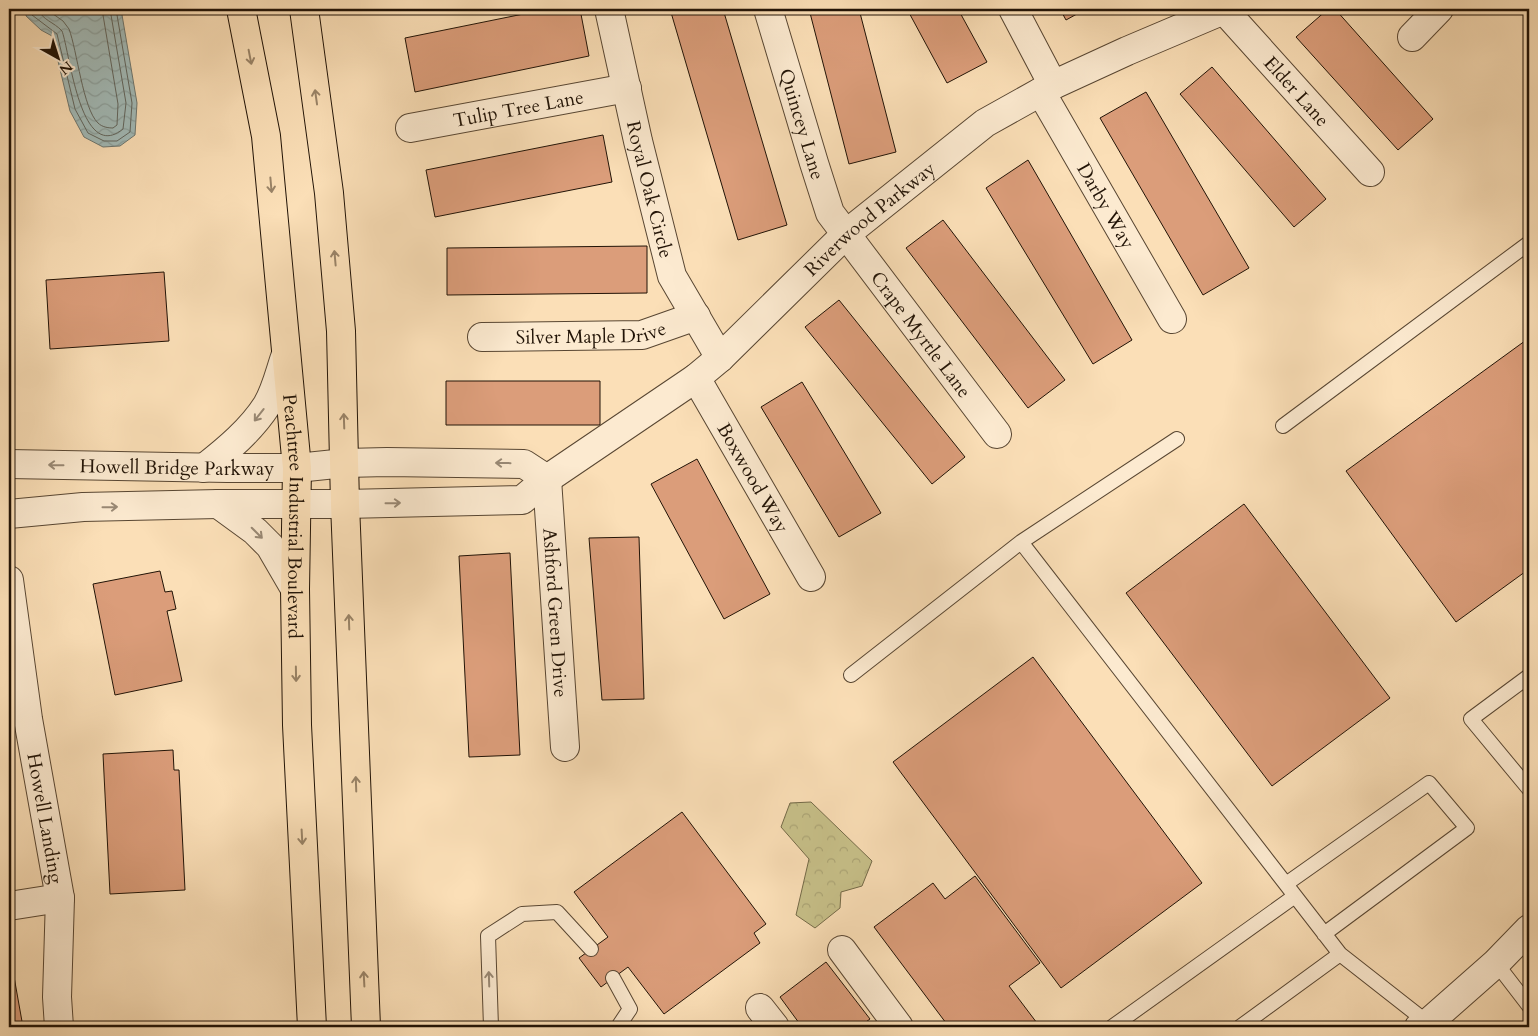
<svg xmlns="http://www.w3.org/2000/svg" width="1538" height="1036" viewBox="0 0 1538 1036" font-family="Cardo,serif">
	<defs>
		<pattern id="park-crowns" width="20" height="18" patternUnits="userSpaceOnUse" patternTransform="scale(1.25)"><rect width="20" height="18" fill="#c7c089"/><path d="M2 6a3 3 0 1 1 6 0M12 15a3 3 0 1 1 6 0" fill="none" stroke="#aba475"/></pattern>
		<pattern id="water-waves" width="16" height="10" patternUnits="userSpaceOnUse" patternTransform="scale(1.25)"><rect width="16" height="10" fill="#a2bab7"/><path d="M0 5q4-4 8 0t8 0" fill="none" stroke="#8b9f9c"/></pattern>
	</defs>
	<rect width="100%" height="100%" fill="#fbdfb7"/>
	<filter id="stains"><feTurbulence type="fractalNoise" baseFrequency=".004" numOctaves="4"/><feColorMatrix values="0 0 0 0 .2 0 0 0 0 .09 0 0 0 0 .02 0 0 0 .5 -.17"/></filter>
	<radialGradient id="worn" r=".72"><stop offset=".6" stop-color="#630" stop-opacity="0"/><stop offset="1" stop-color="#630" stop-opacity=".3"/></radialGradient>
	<!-- park -->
	<path fill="url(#park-crowns)" stroke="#746a48" d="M811,802L872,861L862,886L841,892L840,908L815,928L796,915L809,859L781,827L790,803Z"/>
	<!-- water -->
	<path fill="url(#water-waves)" stroke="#6e7770" d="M27,9H121L137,103L135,135L120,146L103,147L84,137L70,111L52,36L41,30L26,16Z"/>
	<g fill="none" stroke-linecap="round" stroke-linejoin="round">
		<!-- shore -->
		<path stroke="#62665e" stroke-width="1" d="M32,9V15L57,34L75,109L88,133L104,141H117L130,132L132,103L116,9
			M38,9C42,20 54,22 62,31C70,52 80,164 123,129L126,103L110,9
			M46,9L63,21L69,29C77,50 83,109 98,123C102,127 108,128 113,128L117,125L118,104L102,9"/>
	</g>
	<!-- building -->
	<path fill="#db9d7a" stroke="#211306" d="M548,9H580L589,56L415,92L405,38Z
		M670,9H723L787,225L738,240Z
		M809,9H859L896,152L849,164Z
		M907,9H958L987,62L947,83Z
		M1060,9H1086L1066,20Z
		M1328,9H1335L1433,119L1398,150L1296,37Z
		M1212,67L1326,199L1294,227L1180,94Z
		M1146,92L1249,268L1203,295L1100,118Z
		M603,135L612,182L435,217L426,170Z
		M1028,160L1132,340L1093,364L986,188Z
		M943,220L1065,380L1028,408L906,248Z
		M647,246V293L447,295V248Z
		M164,272L169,341L50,349L46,280Z
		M839,300L965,457L932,484L805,327Z
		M1529,338V569L1456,622L1346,471Z
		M446,381H600V425H446Z
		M802,382L881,513L839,537L761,407Z
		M697,459L770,594L724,619L651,484Z
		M1244,504L1390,698L1272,786L1126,593Z
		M639,537L644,699L602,700L589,538Z
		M510,553L520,755L469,757L459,556Z
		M160,571L165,592L172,591L176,609L167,611L182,681L115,695L93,584Z
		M1033,657L1202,883L1061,988L893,762Z
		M173,750L174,770H179L185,890L110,894L103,754Z
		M682,812L766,924L754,933L760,943L664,1014L628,967L601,987L579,958L608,937L574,892Z
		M975,876L1040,963L1009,986L1040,1027H949L874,927L933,883L945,899Z
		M826,962L870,1019L859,1027H802L780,997Z
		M13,971L23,1027H9V972Z"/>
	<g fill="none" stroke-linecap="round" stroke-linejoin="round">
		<!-- lane casing -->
		<g stroke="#584632" stroke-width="16">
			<path id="lane" d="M1283,426L1529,243
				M1021,542L1177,439
				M851,675L1021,542L1340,954L1428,1023
				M1529,676L1471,719L1529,789
				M1286,884L1429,783L1467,828L1324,934
				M1496,963L1529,1006
				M613,978L630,1009L618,1027
				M491,1027L488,936L522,914L557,912L591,949
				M1112,1027L1295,896
				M1240,1027L1340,954"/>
		</g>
		<!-- street casing -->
		<g stroke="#584632" stroke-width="30">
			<g id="street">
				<path id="s1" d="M609,9L638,141L672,276L720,358"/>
				<path id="s2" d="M768,9L814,163L830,213L997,434"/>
				<path d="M1013,9L1053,85"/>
				<path id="s3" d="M1224,10L1370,172"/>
				<path d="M1412,37L1439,9"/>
				<path id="s4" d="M1041,92L1172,319"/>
				<path id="s5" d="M410,128L627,88"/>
				<path id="s6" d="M482,337L642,335L696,316"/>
				<path id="s7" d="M696,378L811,577"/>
				<path id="s8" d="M9,464L227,468H297L345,463L387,462L524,464L547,479"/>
				<path d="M204,468C227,450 251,430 267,405C276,390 280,371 286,354"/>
				<path id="s9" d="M547,479L565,747"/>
				<path d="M218,504L255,531L270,546L295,589"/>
				<path id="s10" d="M9,514L83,507L218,504H345L522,500L547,479L696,378L720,358L846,234L985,123L1053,85L1127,51L1226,9"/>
				<path id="s11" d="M9,580L28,719L60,898L57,997L59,1027"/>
				<path d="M9,906L60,898"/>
				<path d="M842,950L899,1027"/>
				<path d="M760,1008L775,1027"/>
				<path d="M1419,1027L1428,1023L1496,963L1529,929"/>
			</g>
		</g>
		<!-- highway casing -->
		<g stroke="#211306" stroke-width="30">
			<g id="highway">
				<path id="s12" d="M241,9L266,136L297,468L295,589L297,725L312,1027"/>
				<path d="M304,9L329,193L341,331L345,504L366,1027"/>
			</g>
		</g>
		<!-- lane -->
		<use href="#lane" stroke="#fcead0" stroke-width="14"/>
		<!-- street -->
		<use href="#street" stroke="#fcead0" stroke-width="28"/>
		<!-- highway -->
		<use href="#highway" stroke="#fbdfb7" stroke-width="28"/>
	</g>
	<!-- one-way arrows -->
	<defs><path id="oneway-shaft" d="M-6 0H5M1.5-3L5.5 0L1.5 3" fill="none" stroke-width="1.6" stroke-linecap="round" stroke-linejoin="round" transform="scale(1.25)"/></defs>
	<g stroke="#998367">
		<use href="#oneway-shaft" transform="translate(250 57) rotate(79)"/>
		<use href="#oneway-shaft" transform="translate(316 97) rotate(-98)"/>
		<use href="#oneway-shaft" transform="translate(271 185) rotate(85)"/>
		<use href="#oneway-shaft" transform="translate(335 258) rotate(-95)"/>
		<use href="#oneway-shaft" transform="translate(344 421) rotate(-92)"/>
		<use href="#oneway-shaft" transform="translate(349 622) rotate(-92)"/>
		<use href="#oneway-shaft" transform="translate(296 674) rotate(89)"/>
		<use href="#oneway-shaft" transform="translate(356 784) rotate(-92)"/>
		<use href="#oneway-shaft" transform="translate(302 837) rotate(87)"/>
		<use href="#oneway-shaft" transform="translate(364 979) rotate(-93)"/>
	</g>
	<g stroke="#998975">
		<use href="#oneway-shaft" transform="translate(259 415) rotate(128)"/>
		<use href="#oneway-shaft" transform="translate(503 463) rotate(-179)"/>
		<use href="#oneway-shaft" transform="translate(56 465) rotate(-179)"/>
		<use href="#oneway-shaft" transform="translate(393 503) rotate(-1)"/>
		<use href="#oneway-shaft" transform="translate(110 507) rotate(-1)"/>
		<use href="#oneway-shaft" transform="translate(257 533) rotate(45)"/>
		<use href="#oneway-shaft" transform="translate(489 979) rotate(-92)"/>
	</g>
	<g text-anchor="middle" stroke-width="5" stroke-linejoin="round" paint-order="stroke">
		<!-- street labels -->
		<g font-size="19" fill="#211306" stroke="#fcead0">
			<text dy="7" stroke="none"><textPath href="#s3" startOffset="109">Elder Lane</textPath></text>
			<text dy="7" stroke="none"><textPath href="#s5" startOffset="110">Tulip Tree Lane</textPath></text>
			<text dy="7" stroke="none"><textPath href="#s2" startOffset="120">Quincey Lane</textPath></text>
			<text dy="7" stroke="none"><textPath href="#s1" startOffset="185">Royal Oak Circle</textPath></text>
			<text dy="7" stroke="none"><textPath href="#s4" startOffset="131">Darby Way</textPath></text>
			<text dy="7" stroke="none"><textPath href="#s10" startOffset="962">Riverwood Parkway</textPath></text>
			<text dy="7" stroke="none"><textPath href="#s6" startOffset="109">Silver Maple Drive</textPath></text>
			<text dy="7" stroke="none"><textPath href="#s2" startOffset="365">Crape Myrtle Lane</textPath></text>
			<text dy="7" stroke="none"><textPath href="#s8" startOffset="168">Howell Bridge Parkway</textPath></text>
			<text dy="7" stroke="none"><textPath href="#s7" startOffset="115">Boxwood Way</textPath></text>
			<text dy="7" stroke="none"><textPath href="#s12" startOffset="511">Peachtree Industrial Boulevard</textPath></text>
			<text dy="7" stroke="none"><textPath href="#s9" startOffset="134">Ashford Green Drive</textPath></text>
			<text dy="7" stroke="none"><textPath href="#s11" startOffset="241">Howell Landing</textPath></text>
		</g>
	</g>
	<!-- margin -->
	<rect width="1538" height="1036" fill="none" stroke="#fbdfb7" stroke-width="30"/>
	<rect x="10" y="10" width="1518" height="1016" fill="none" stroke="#211306" stroke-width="2.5"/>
	<rect x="15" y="15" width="1508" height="1006" fill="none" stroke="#211306"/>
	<!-- north arrow -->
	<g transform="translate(58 58) rotate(141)" stroke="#fcead0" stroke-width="4" paint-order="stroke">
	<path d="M0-4L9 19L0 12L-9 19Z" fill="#211306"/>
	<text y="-8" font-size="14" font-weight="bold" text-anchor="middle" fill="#211306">N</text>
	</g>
	<rect width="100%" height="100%" filter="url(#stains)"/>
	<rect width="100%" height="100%" fill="url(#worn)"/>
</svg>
